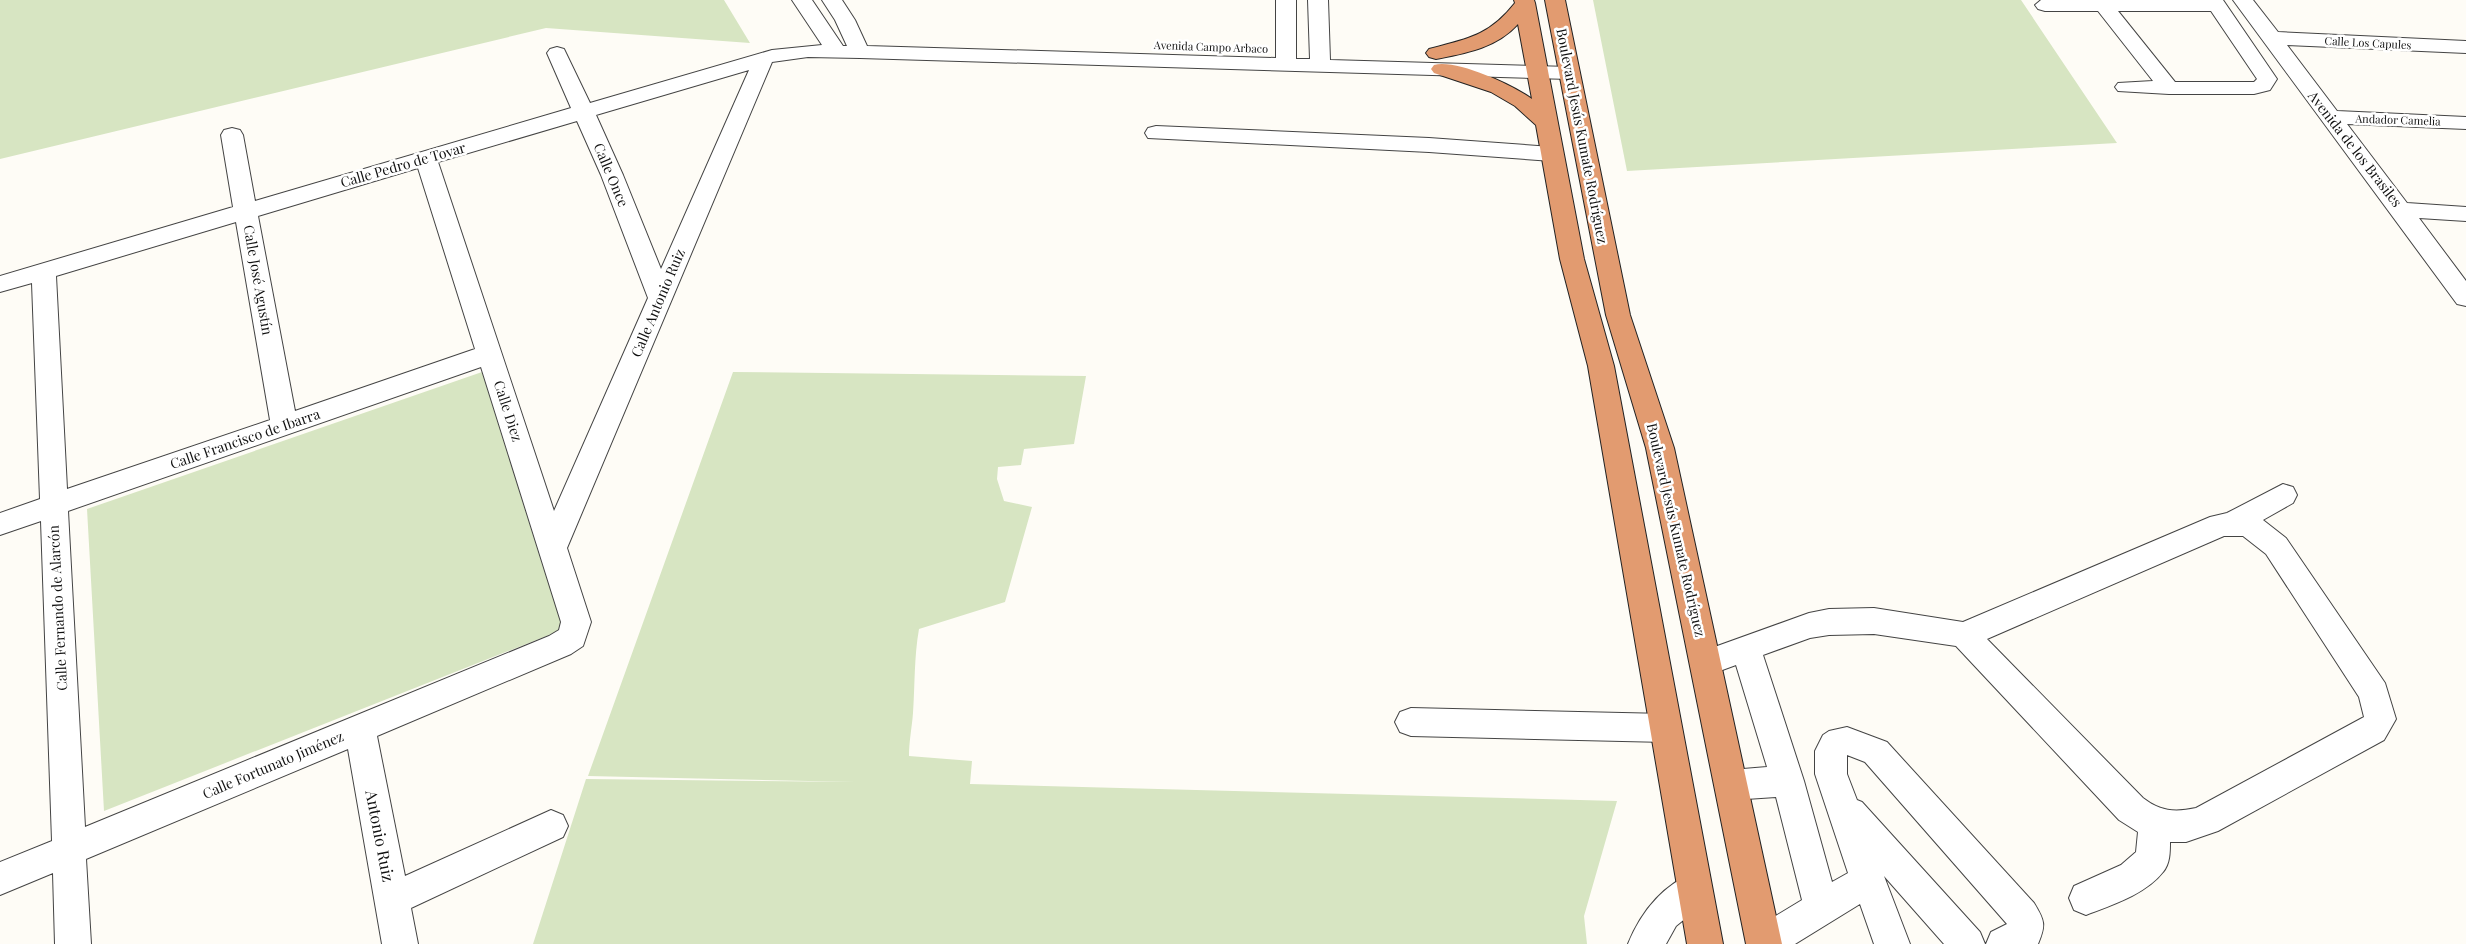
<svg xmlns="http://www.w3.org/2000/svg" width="2466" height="944" viewBox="0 0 2466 944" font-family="'Playfair Display',serif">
	<rect width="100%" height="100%" fill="#fefcf6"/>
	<!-- green -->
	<path fill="#d7e5c2" d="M0,0H724L750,43L546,28L0,159Z
		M1593,0H2021L2117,143L1627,171Z
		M482,372L543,567L564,629L104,811L87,509Z
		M733,372L1086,376L1074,444L1024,449L1021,465L998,467L997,479L1004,501L1032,507L1005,602L919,629C914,657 915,685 913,713C912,727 909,741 909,756L972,761L970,784L1617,801L1584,916L1587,944H533L586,779L856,782L588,776Z"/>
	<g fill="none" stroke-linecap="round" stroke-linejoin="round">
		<!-- minor casing -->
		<g stroke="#444" stroke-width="2">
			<path id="minor" d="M792,0H812L843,46H847L835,20L822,0H842L855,20L867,46L1276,58V0H1296V59H1310L1308,0H1328L1330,60L1570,67L1577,69L1580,73L1577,77L1570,79L860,58L808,57L772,62L567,548L591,622L583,646L571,654L377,736L405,876L551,810L563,815L568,826L563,837L411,908L418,944H382L348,749L86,859L91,944H55L53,873L0,895V862L52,841L41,521L0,535V513L40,499L32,283L0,292V276L233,207L221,135L224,130L232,128L240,130L243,135L255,201L571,108L547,53L550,49L557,47L564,49L590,103L772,50L822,45ZM749,70L661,269L623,175L596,115ZM577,121L601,175L648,298L554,511L438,162ZM418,168L475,349L295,411L258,216ZM236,222L270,420L67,489L56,276ZM481,367L561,622L559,630L549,636L85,827L68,511Z
				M2041,0H2223L2277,79L2270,90L2254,94H2169L2118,91L2115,87L2118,83L2153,81L2098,11H2045L2038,9L2035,5ZM2118,11H2211L2257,79L2254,82H2175Z
				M2233,0H2253L2278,32L2466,41V53L2287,45L2337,111L2466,117V129L2347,124L2407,203L2466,207V221L2419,218L2466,281V306L2457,304Z
				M1156,126L1429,138L1552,147L1560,149L1563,154L1560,159L1552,161L1429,152L1148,138L1145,133L1148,128Z
				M2283,484L2293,487L2297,495L2293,503L2263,520L2286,538L2385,683L2396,719L2384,740L2218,831L2186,842H2170C2170,852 2170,864 2163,872C2146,894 2112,905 2086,915L2074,910L2069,898L2074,886L2121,865L2136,852L2138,832L2119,820L1956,646L1874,634L1829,635L1810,638L1763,655L1804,781L1832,882L1848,873L1815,774V751L1823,735L1829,731L1847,727L1887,742L2034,903C2045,921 2046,925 2038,944H1986L1991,932L2007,924L1865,762L1847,755V774L1857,800L1862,802L1980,932L1985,944H1944L1884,876L1910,944H1874L1860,904L1795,944H1747L1751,931L1802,900L1776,797L1731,800L1719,796L1715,785L1719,774L1731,770L1767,767L1736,665L1706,676L1695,672L1691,663L1695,654L1809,613L1829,609L1874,608L1963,622L2210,517L2227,513ZM2224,536H2243L2266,554L2359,697L2364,717L2196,808C2174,813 2160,811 2143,798L1987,639Z
				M1411,708L1666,714L1677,718L1682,728L1677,738L1666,742L1411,736L1400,732L1395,722L1400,712Z
				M1695,872L1707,877L1712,889L1707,901L1676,926L1666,944H1628C1641,912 1663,885 1695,872Z"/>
		</g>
		<!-- highway casing -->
		<g stroke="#222" stroke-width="2">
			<path id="highway" d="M1514,0H1534L1535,3L1584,259L1614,366L1723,944H1687L1588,366L1560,259L1536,125L1515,106L1491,92L1434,73L1431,69L1434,65C1457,59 1512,85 1532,99L1518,24C1496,48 1467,53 1436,59L1429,57L1426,53L1429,49C1467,39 1489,36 1515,3Z
				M1545,0H1565L1630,315L1674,448L1782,944H1746L1646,448L1606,315Z"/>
		</g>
		<!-- minor -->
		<use href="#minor" fill="#fff" fill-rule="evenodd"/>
		<!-- highway -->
		<use href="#highway" fill="#e29b70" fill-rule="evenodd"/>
	</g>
	<g text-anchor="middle" stroke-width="5" stroke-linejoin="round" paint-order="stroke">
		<!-- far-street labels -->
		<g font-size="11" fill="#111" stroke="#fff">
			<text transform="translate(2368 43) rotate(3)" y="4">Calle Los Capules</text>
			<text transform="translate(1211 47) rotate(2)" y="4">Avenida Campo Arbaco</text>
			<text transform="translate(2398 120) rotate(2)" y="4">Andador Camelia</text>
		</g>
		<!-- street labels -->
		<g font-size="14" fill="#111" stroke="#fff">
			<text transform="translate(1582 136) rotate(79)" y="5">Boulevard Jesús Kumate Rodríguez</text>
			<text transform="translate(2355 149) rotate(52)" y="5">Avenida de los Brasiles</text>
			<text transform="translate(403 165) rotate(-16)" y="5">Calle Pedro de Tovar</text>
			<text transform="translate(611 175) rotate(67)" y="5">Calle Once</text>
			<text transform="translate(258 280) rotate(80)" y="5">Calle José Agustín</text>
			<text transform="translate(658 303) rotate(-67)" y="5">Calle Antonio Ruiz</text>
			<text transform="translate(508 411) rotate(72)" y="5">Calle Diez</text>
			<text transform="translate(245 439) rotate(-19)" y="5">Calle Francisco de Ibarra</text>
			<text transform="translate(1676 530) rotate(77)" y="5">Boulevard Jesús Kumate Rodríguez</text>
			<text transform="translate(58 608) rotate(-93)" y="5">Calle Fernando de Alarcón</text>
			<text transform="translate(273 765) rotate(-23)" y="5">Calle Fortunato Jiménez</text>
		</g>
		<!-- near-street labels -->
		<g font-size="16" fill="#111" stroke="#fff">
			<text transform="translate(380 836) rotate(79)" y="6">Antonio Ruiz</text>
		</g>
	</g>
</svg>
